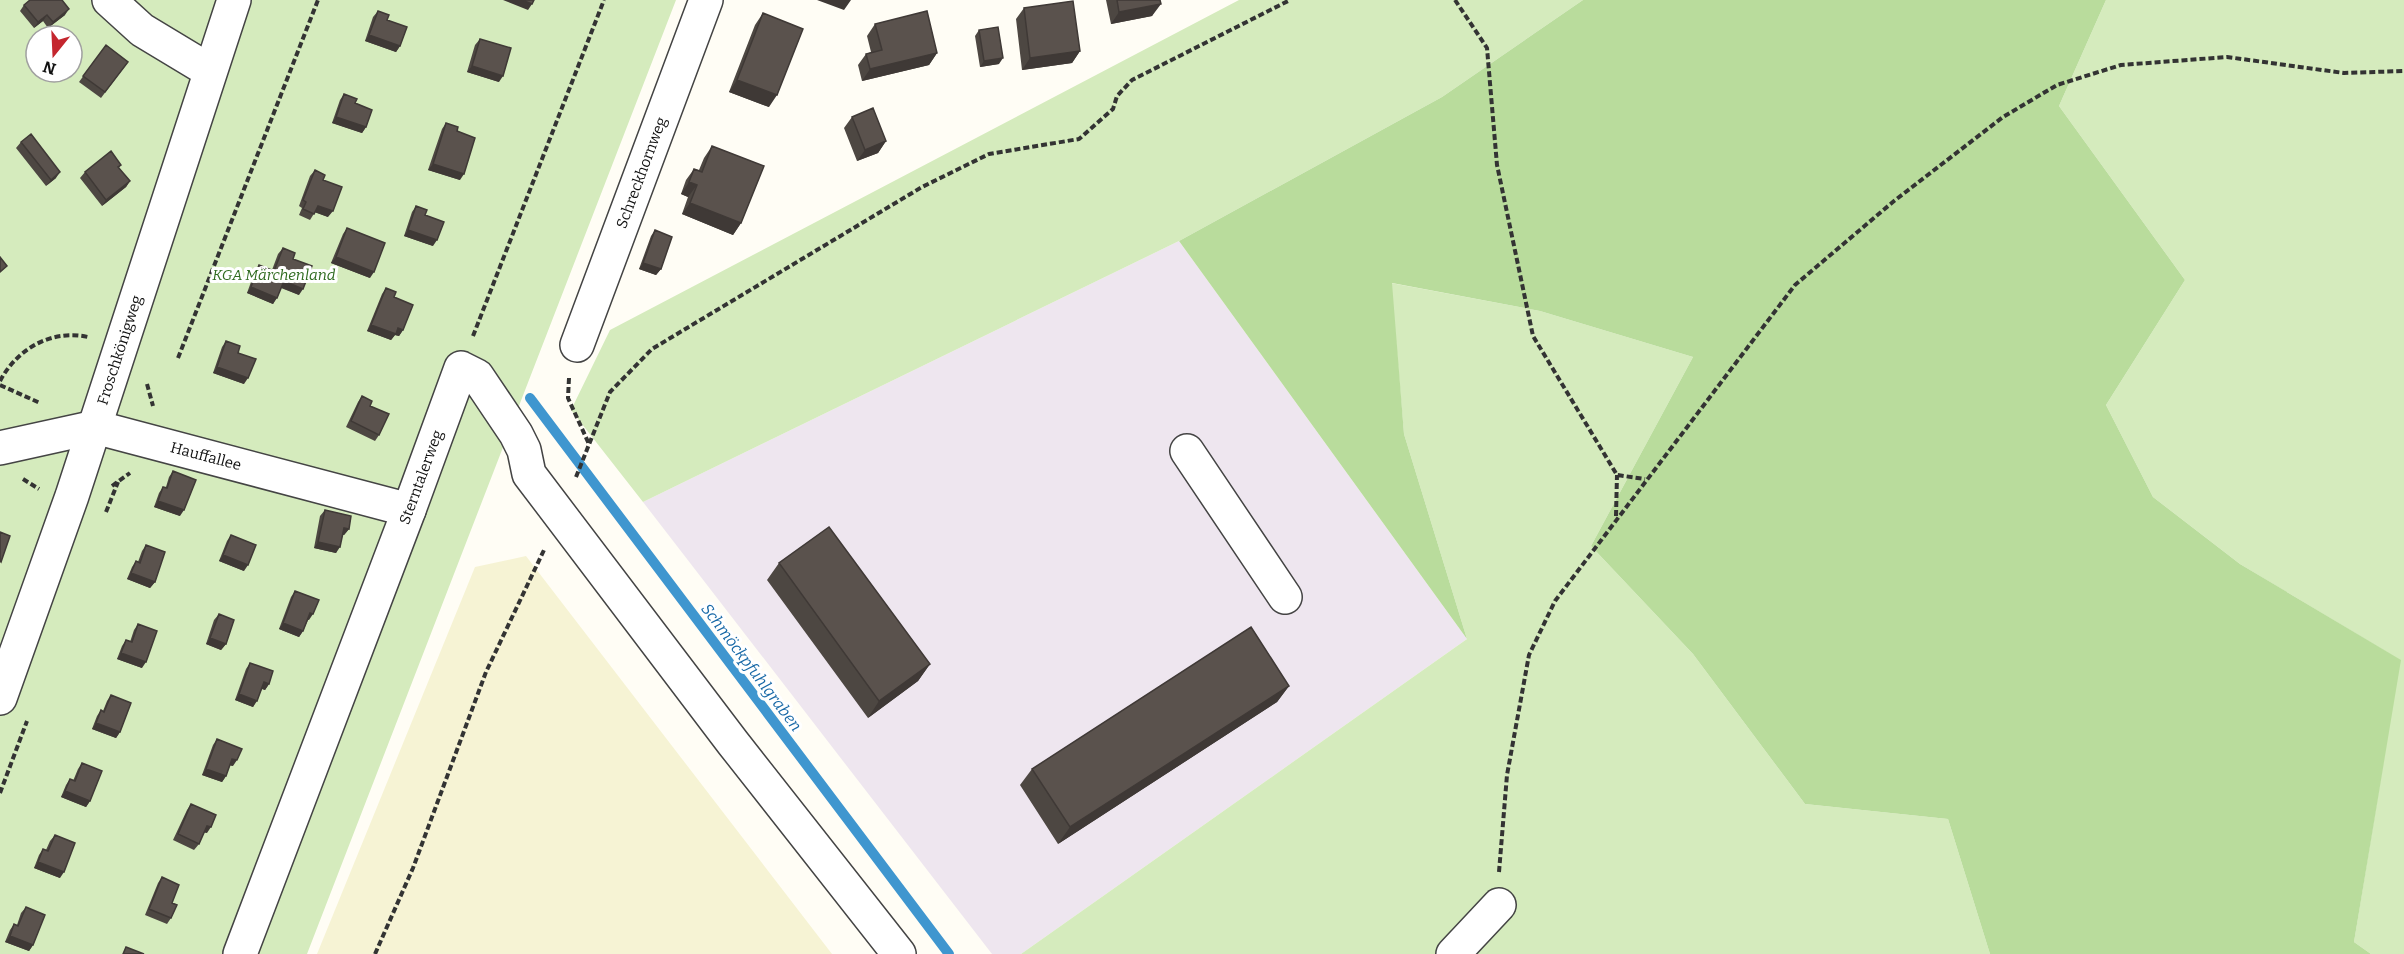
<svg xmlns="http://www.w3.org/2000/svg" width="2404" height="954" viewBox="0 0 2404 954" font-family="Bitter,serif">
	<rect width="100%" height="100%" fill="#fffdf5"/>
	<!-- industrial -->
	<path fill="#eee6ef" d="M1179,241L1467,639L1021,954H992L643,502Z"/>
	<!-- farmland -->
	<path fill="#f6f3d4" d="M526,556L832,954H317L475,567Z"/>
	<!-- green -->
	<path fill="#d5ebbd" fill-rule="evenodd" d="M0,0H676L307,954H0ZM36,36H72V72H36Z
		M1239,0H1583L1442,97L1179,241L643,502L571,410L610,330Z
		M2106,0H2404V954H2371L2354,942L2400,660L2240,564L2153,497L2106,405L2185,280L2059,106Z
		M1391,283L1540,311L1693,357L1591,546L1693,654L1805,804L1948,819L1990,954H1021L1467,639L1404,434Z"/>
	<!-- forest -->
	<path fill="#b9dc9c" d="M1583,0H2106L2059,106L2185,280L2106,405L2153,497L2240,564L2401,660L2354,942L2371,954H1990L1948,819L1805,804L1693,654L1591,546L1693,357L1540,311L1392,283L1404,434L1467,639L1179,241L1442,97Z"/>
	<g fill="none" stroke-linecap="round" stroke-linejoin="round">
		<!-- stream -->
		<path stroke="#3f96cf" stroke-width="10" d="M530,398L949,954"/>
		<!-- minor casing -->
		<g stroke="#444" stroke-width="36">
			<g id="minor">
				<path d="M109,0L142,30L210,71"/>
				<path id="s1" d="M577,345L706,0"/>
				<path id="s2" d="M0,448L95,427L409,510"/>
				<path d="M1187,451L1285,597"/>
				<path id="s3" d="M0,698L72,496L234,0"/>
				<path id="s4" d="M240,954L409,510L461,368L477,376L516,434L524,450L529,474L733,743L899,954"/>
				<path d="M1453,954L1499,905"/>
			</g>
		</g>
		<!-- path -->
		<path stroke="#333" stroke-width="4" stroke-dasharray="6 3" stroke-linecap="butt" d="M1455,0L1487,48L1497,165L1533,336L1617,475L1645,479
			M473,336L604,0
			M178,358L318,0
			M569,378L568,398L589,444
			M0,381C17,349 51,329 88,337
			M147,384L153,406
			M0,385L40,403
			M576,477L610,392L652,349L922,187L989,154L1079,139L1113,109L1117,96L1132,80L1290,0
			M23,479L39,489
			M112,486L130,473
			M106,512L118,482
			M1616,516L1617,475
			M0,793L27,721
			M1499,872L1507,775L1529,655L1555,601L1795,285L1894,201L2003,117L2057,85L2121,65L2227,57L2344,73L2404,71
			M375,954L413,868L486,672L544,550"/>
		<!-- minor -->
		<use href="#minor" stroke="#fff" stroke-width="33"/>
	</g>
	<!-- wall -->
	<path fill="#4d4742" d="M1106,0H1160L1152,16L1111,24Z
		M24,5L65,15L48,28L43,21L34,28L20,11Z
		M1024,8L1080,51L1072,63L1022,70L1016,19Z
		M378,11L387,20L400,46L396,52L365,41L373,17Z
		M763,13L769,107L729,92L755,25Z
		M875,24L937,53L929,65L862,81L858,65L866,54L871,52L867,36Z
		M979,30L999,64L980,67L975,36Z
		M480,39L499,82L467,72L475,45Z
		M106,45L128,62L101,98L79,82Z
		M344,94L355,103L366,127L362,133L332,123L340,100Z
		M852,117L886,141L878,153L857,161L844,128Z
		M446,123L457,131L460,180L428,170L442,129Z
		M21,142L56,178L46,186L16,148Z
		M712,146L741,223L733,235L682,214L688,197L681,194L686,180L694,169L699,170L704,158Z
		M121,165L119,168L130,181L126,187L102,206L80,178L85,172Z
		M315,170L323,180L328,217L315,212L310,220L299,215L302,208L299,206L310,176Z
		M416,206L433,246L404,236L412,212Z
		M347,228L370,278L331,263L343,234Z
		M655,230L661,269L656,275L639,269L651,236Z
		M283,248L293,259L299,295L281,288L273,304L247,293L255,271L259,265L272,270L278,254Z
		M386,288L394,297L403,330L399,336L395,335L391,340L367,331L382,294Z
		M226,341L238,353L244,384L213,373L222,347Z
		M362,396L370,406L379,435L375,441L346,427L358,402Z
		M173,471L180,516L154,507L159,493L163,487H166L169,477Z
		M325,510L349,529L344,535H343L336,553L314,548L320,516Z
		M231,535L244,571L219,561L227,541Z
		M146,545L155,582L150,588L127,579L132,567L136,561L138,562L142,551Z
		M779,563L930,664L918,681L868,718L767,580Z
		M295,591L309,620H308L303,631L299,637L279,629L291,597Z
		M219,614L226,644L221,650L206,644L214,620Z
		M138,624L142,668L117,659L122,646L126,640L130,642L134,630Z
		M250,663L269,684L265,690L262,689L253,707L235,700L246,669Z
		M1289,686L1277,702L1058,844L1020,785L1032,769Z
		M111,695L120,732L116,738L92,729L97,716L101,710L103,711L107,701Z
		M217,739L233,766L230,765L226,776L222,782L202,775L213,745Z
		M82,763L90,801L86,807L61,797L66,785L70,779L73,781L78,769Z
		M191,804L207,833L204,832L199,844L194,850L173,840L187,810Z
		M55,835L60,878L34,868L39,855L43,849L46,850L50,841Z
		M162,877L172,903L171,918L167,924L145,915L158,883Z
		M26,907L33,945L29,951L5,942L10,930L14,924L17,925L21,913Z"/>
	<!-- shaded-wall -->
	<path fill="#3f3936" d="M503,0H522L532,4L528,10Z
		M817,0H851L844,10Z
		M1161,4L1152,16L1111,24L1119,12Z
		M69,9L65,15L48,28L53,22Z
		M47,15L43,21L34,28L38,22Z
		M369,35L400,46L396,52L365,41Z
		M1080,51L1072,63L1022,70L1030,58Z
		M937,53L929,65L862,81L870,69Z
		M1003,58L999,64L980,67L984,61Z
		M472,66L503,76L499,82L467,72Z
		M737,80L777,95L769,107L729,92Z
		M336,117L366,127L362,133L332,123Z
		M886,141L878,153L857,161L865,150Z
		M433,164L464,174L460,180L428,170Z
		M60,172L56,178L46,186L51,180Z
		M130,181L126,187L102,206L106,200Z
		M689,182L697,185L688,197L681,194Z
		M690,203L741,223L733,235L682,214Z
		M318,206L333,211L328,217L314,212Z
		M408,230L437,240L433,246L404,236Z
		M336,257L374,272L370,278L331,263Z
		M643,263L661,269L656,275L639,269Z
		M284,281L303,289L299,295L280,287Z
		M251,287L277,298L273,304L247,293Z
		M371,325L398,328L403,330L399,336L395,335L391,340L367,331Z
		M217,367L248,378L244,384L213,373Z
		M158,501L184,510L180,516L154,507Z
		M344,528L349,529L344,535L340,534Z
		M318,542L340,547L336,553L314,548Z
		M223,555L248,565L244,571L219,561Z
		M131,573L155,582L150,588L127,579Z
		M310,613L313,614L309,620L306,619Z
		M283,623L303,631L299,637L279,629Z
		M210,638L226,644L221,650L206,644Z
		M121,653L146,662L142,668L117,659Z
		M930,664L918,681L868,718L879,701Z
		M264,682L269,684L265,690L260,688Z
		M1289,686L1277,702L1058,844L1070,827Z
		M239,694L257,701L253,707L235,700Z
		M96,723L120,732L116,738L92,729Z
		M232,759L237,760L233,766L228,765Z
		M206,769L226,776L222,782L202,775Z
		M65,791L90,801L86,807L61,797Z
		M207,826L211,827L207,833L203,832Z
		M38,862L64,872L60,878L34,868Z
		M10,936L33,945L29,951L5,942Z"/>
	<!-- building -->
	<path fill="#5a524d" stroke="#3f3936" stroke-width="1.5" d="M30,0H62L69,9L53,22L47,15L38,22L24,5Z
		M522,0H534L532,4Z
		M1117,0H1160L1161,4L1119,12Z
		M1073,1L1080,51L1030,58L1024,8Z
		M378,11L389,15L387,20L407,27L400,46L369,35Z
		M927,11L937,53L870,69L866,54L882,50L875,24Z
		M763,13L803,29L777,95L737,80Z
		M998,27L1003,58L984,61L979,30Z
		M480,39L511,48L503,76L472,66Z
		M106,45L128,62L105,92L83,76Z
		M344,94L357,99L355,103L372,110L366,127L336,117Z
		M873,108L886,141L865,150L852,117Z
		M446,123L458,127L457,131L475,138L464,174L433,164Z
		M31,134L60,172L51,180L21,142Z
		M712,146L764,166L741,223L690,203L697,185L689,182L694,169L702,172Z
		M111,151L121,165L118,167L130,181L106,200L85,172Z
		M315,170L325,175L323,180L342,187L333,211L318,206L314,214L303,209L306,202L303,200Z
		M416,206L427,210L425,215L444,222L437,240L408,230Z
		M347,228L385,243L374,272L336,257Z
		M655,230L672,237L661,269L643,263Z
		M283,248L295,253L293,259L312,266L303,289L284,281L277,298L251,287L259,265L274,271Z
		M0,257L7,266L0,272Z
		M386,288L396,292L394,297L413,305L403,330L398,328L396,334L371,325Z
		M226,341L240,346L238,353L256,359L248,378L217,367Z
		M362,396L372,401L370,406L389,414L379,435L351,421Z
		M173,471L196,480L184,510L158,501L163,487L167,488Z
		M325,510L351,516L349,529L344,528L340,547L318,542Z
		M829,527L930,664L879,701L779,563Z
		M0,532L10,536L1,562L0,561Z
		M231,535L256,545L248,565L223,555Z
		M146,545L165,552L155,582L131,573L136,561L140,563Z
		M295,591L319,600L313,614L310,613L303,631L283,623Z
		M219,614L234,620L226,644L210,638Z
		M138,624L157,631L146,662L121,653L126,640L132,642Z
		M1251,627L1289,686L1070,827L1032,769Z
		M250,663L273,671L269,684L264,682L257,701L239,694Z
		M111,695L131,703L120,732L96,723L101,710L104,712Z
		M217,739L242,749L237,760L232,759L226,776L206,769Z
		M82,763L102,771L90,801L65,791L70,779L75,781Z
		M191,804L216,815L211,827L207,826L199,844L178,834Z
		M55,835L75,843L64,872L38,862L43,849L48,851Z
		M162,877L179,885L172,903L177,905L171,918L149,909Z
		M26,907L45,915L33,945L10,936L14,924L18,926Z
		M126,947L144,954H123Z"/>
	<g text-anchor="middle" stroke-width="6" stroke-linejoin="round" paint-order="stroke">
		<!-- street labels -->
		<g font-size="15" fill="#111" stroke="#fff">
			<text dy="5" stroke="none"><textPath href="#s1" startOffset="184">Schreckhornweg</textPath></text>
			<text dy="5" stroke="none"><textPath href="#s3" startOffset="368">Froschkönigweg</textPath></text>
			<text dy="5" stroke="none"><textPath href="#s2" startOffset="212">Hauffallee</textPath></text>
			<text dy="5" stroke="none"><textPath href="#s4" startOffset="510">Sterntalerweg</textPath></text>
		</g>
		<!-- park labels -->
		<g font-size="15" font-style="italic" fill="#2f6b1f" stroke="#fff">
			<text x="274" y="280">KGA Märchenland</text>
		</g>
		<!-- water labels -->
		<g font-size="16" font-style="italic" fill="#1768a6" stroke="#fff">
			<text transform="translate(752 667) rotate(53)" y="6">Schmöckpfuhlgraben</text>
		</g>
	</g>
	<!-- north arrow -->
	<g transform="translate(54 54) rotate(198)"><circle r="28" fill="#ffffff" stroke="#a0a0a0" stroke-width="1.5"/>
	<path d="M0-4.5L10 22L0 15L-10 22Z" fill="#c4262e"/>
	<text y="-9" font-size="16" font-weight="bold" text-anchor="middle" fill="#111111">N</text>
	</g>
</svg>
